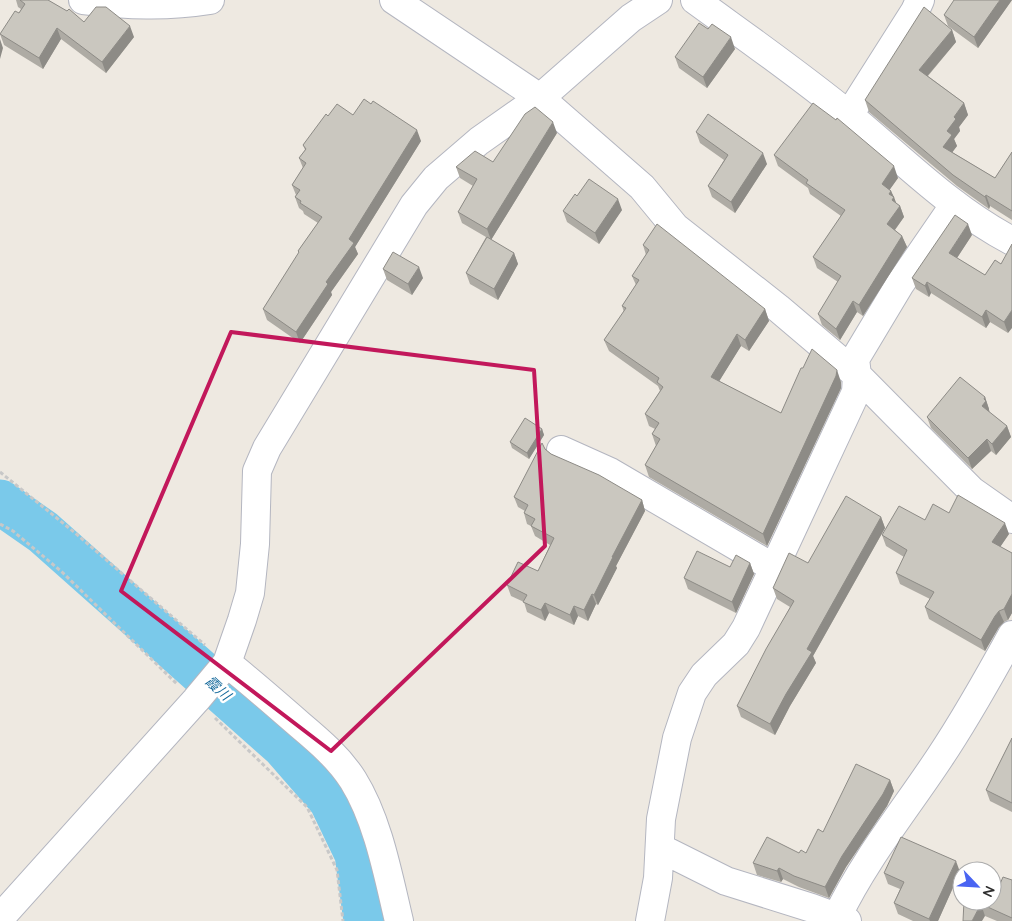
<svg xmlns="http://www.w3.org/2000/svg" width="1012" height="921" viewBox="0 0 1012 921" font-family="Quicksand,'Noto Sans JP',sans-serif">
	<rect width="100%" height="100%" fill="#eee9e1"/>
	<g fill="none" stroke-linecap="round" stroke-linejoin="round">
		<!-- river -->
		<path stroke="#7ac9ea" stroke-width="45" d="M0,502L43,532L284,746L331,800L357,854L366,921"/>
		<!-- minor casing -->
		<g stroke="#b4b6c0" stroke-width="30">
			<path id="minor" d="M83,0C127,5 166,7 210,0
				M394,0L540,98L642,187L675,227L778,308L857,375L972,491L1012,519
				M695,0C747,38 800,75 850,116C902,159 951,209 1012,241
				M849,115L915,11L920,0
				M561,450L610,472L774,568
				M227,663C252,683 276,704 300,725C319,741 339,758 353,780C378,820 388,875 399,921
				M660,848L726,881L812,908L847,921
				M837,917C864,860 905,810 940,757C966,718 989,677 1012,635
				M0,918L196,700L227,663L242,620L250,593L255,544L257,471L267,448L414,205L436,178L479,141L540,98L631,18L658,0
				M650,921L658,878L661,819L677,738L692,693L704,675L736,644L746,628L856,392L857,375L855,359L900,284L955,204"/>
		</g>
		<!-- path -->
		<path stroke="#c8c8c8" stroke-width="3" stroke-dasharray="4 2.5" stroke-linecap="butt" d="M0,472L74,532L205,645
			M0,524L13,531L62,572L177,684
			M215,718L307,807L337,870L343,921"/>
		<!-- minor -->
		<use href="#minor" stroke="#fff" stroke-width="28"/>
	</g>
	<!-- wall -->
	<path fill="#aeaba4" d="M16,0H48L84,22L134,37L106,73L61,39L43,69L4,45L0,34L19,13L21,9L18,7Z
		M1012,0L978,48L948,26L944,15Z
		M952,30L956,42L928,76L964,103L968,115L959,127L960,131L954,139L957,146L952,152L995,178L1012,152V220L990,206L989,209L957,186L869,112L865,100Z
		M735,49L707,88L679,68L675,57Z
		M353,115L421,141L355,247L358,254L331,292L332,295L300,343L267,320L263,309L299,253L298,251L318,223L304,214L303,211L299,208L295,197L296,195L292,185L303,168L299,158L305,150L303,145L328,116Z
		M696,132L767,164L735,213L712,197L708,186L724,160L700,143Z
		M557,133L491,240L514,253L518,264L498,300L470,284L466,273L486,237L462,223L458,212L473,186L460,178L456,167L493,162Z
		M774,155L898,178L889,190L891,191L896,203L900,206L904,217L895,230L902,236L907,247L863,316L857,312L840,340L822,325L818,314L838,282L817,268L813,257L841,216L810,194L808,188L778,166Z
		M622,210L599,244L567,222L563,211Z
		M972,235L957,258L985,275L995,260L1008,333L990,322L986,328L931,293L929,297L916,289L912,278Z
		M643,245L765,309L769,321L749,351L741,346L719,381L781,413L841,382V388L767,546L649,477L645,465L656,446L652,434L655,429L649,426L645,414L660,391L658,386L609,351L604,340L624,312L622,306L636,285L632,276L646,255Z
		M383,269L423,278L412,295L387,280Z
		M985,397L989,409V412L1007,426L1011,437L996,455L991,451L972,469L931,428L927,417Z
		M542,429L544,435L529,459L512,448L510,442Z
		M545,449L551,454L642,500L645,511L616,566L617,568L598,605L596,604L588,621L578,616L574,625L549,613L545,621L527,612L524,602L511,596L507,585L538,571L550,545L535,536L531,526L527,524L524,513L525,511L518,507L514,497Z
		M949,513L1009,534L1000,547L1012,553V613L1008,620L1004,622L999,627L985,651L929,619L925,607L930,599L900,584L896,573L904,557L886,546L882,535Z
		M881,517L885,528L813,656L816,663L790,706L775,735L741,717L737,706L790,607L777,599L773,588L808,563Z
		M750,563L754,574L736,613L688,589L684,578Z
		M1012,738V812L990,801L986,790Z
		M890,780L894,791L887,806L846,867L829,898L799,887L783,879L781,882L757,875L753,863L799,853H806L823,832Z
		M960,872L938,921H913L898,914L894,903L900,889L888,884L884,873Z
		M1012,880V921H997L985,916L964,901L1000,884Z"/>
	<!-- shaded-wall -->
	<path fill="#8d8b86" d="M1000,0H1012L978,48L974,37Z
		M130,26L134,37L106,73L102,62Z
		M57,28L61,39L43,69L39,58Z
		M952,30L956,42L923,81L919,70Z
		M731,37L735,49L707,88L703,77Z
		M0,39L3,48L0,59Z
		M964,103L968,115L959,127L960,131L954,139L957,146L948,158L943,147L947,131L954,117Z
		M553,122L557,133L491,240L487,229Z
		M417,130L421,141L355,247L358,254L331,292L332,295L300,343L296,332L326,282L349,239Z
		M763,153L767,164L735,213L731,202Z
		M894,166L898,178L886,195L882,184Z
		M891,191L894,197L898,208L893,204L889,194Z
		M986,195L990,206L989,209L985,197Z
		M618,199L622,210L599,244L595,233Z
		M900,206L904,217L891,235L887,224Z
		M968,224L972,235L953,264L949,253Z
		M902,236L907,247L863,316L859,305Z
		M514,253L518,264L498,300L494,289Z
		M419,267L423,278L412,295L408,284Z
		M927,282L931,293L929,297L925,286Z
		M853,301L857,312L840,340L836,329Z
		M765,309L769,321L749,351L745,340Z
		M986,310L990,322L986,328L982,317Z
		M1012,310V328L1008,333L1004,322Z
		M737,334L741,346L715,388L711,377Z
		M837,370L841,382V388L767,546L763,534Z
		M985,397L989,409V410L990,412L982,406L984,399Z
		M1007,426L1011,437L996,455L992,444Z
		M542,429L544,435L529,459L527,453Z
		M987,439L991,451L972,469L968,458Z
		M642,500L645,511L616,566L617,568L598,605L594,595L612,557Z
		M881,517L885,528L813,656L816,663L790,706L775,735L770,724L807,649Z
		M1005,523L1009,534L996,553L992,542Z
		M750,563L754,574L736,613L732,602Z
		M592,594L596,604L588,621L584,610Z
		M1012,594V613L1008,620L1004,609Z
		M545,603L549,613L545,621L541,610Z
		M574,606L578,616L574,625L570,615Z
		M999,611L1004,622L999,627L985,651L981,640L995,616Z
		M890,780L894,791L887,806L846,867L829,898L825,887L842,856Z
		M956,861L960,872L938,921H930L929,919Z
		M779,868L783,879L781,882L777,871Z
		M981,904L985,916L982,921H972Z"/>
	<!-- building -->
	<path fill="#cac7bf" stroke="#8d8b86" d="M20,0H48L67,11L69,9L84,22L96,7H106L130,26L102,62L57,28L39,58L0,34L15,11L19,13L25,4Z
		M954,0H1000L974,37L944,15Z
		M924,7L952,30L919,70L964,103L954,117L956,119L947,131L952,135L943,147L995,178L1012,152V211L986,195L985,197L953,175L865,100Z
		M699,23L708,29L712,24L731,37L703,77L675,57Z
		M364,99L371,104L373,101L417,130L349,239L354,243L326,282L328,284L296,332L263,309L299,252L298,251L322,217L300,203L301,201L295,197L300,190L292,185L306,163L299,158L306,149L303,145L326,114L328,116L337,104L353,115Z
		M813,103L836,120L837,118L894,166L882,184L891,191L889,194L894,197L892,200L900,206L887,224L902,236L859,305L853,301L836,329L818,314L841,276L813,257L845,210L806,183L808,180L774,155Z
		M535,107L553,122L487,229L458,212L477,179L456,167L475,151L493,162L525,114Z
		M708,114L763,153L731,202L708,186L728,155L696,132Z
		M589,179L618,199L595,233L563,211L575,194L577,196Z
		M955,215L968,224L949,253L985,275L995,260L1001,264L1012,244V310L1004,322L986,310L982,317L927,282L925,286L912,278Z
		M657,224L765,309L745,340L737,334L711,377L781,413L801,368H803L812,349L837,370L836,376L763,534L645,465L660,439L652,434L659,423L645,414L663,387L657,382L659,378L604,340L626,308L622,306L639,280L632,276L649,250L643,245Z
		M487,237L514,253L494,289L466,273Z
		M393,252L419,267L408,284L383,269Z
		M960,377L985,397L984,399L986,401L982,406L1007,426L992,444L987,439L968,458L927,417Z
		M525,418L542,429L527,453L510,442Z
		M542,443L545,449L551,454L599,475L642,500L612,557H613L594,595L592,594L584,610L574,606L570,615L545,603L541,610L523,602L527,595L507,585L518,562L538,571L554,538L531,526L535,519L524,513L528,505L514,497Z
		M958,495L1005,523L992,542L1012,553V594L1004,609L999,611L995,616L981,640L925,607L934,592L896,573L907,550L882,535L899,506L925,520L933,504L949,513Z
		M846,496L881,517L807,649L812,652L786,694L770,724L737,706L766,649L794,601L773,588L789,553L808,563Z
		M697,551L730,567L736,555L750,563L732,602L684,578Z
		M1012,738V803L986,790Z
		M856,764L890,780L883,794L842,856L825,887L794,876L779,868L777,871L753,863L767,837L799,853L801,850L806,853L818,829L823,832Z
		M901,837L956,861L929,919L894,903L904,882L884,873Z
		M967,867L975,871H967Z
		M1003,877L1012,880V918L981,904L972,921H963L964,901H992V880L1000,884Z"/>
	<!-- marked area -->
	<path fill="none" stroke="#c2185b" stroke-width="4" stroke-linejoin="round" d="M231,332L534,370L545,546L331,751L121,591Z"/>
	<g text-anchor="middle" stroke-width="5" stroke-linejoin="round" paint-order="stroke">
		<!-- water labels -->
		<g font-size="14" font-style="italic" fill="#14699b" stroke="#fff">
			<text transform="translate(218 688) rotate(42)" y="5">霞川</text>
		</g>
	</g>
	<!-- north arrow -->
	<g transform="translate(977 886) rotate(115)"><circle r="24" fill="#ffffff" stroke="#ababab"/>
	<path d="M0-4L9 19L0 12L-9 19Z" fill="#4964f2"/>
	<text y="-8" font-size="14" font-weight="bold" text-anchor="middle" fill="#2d2d2d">N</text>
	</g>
</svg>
